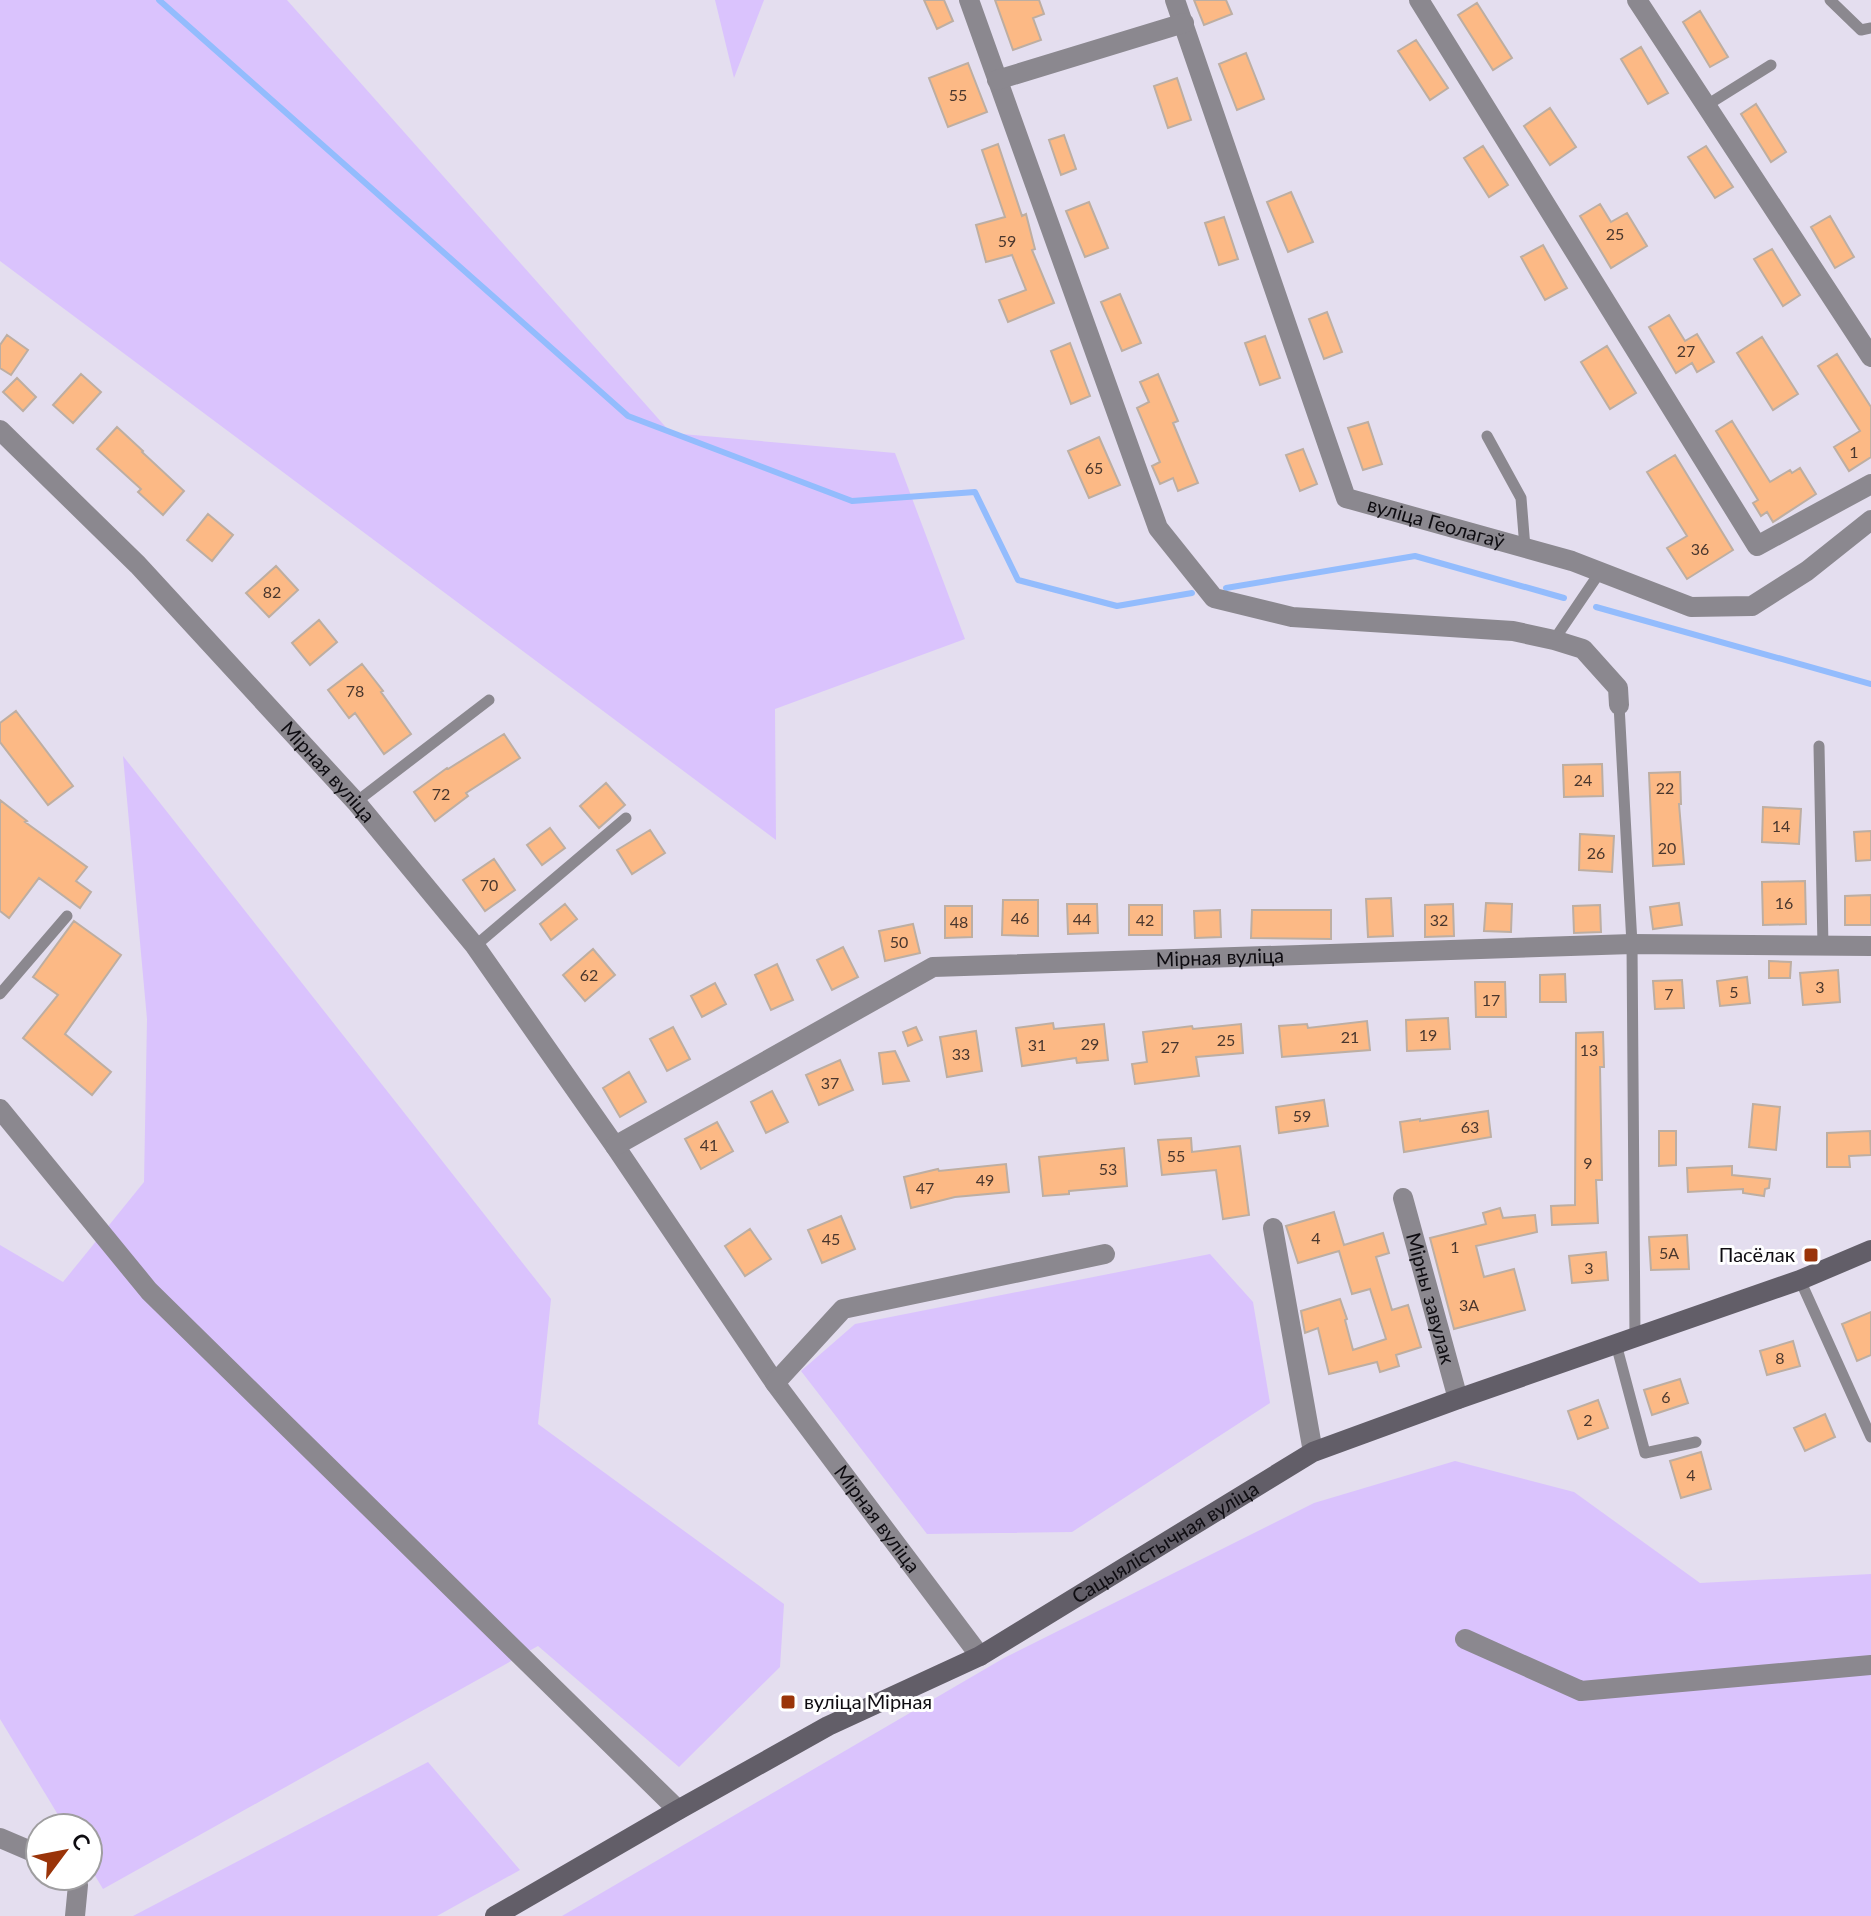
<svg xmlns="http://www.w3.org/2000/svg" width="1871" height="1916" viewBox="0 0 1871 1916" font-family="Lato,sans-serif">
	<rect width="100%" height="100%" fill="#e4deef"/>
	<!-- green -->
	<path fill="#dac3fd" d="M0,0H287L671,433L895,453L965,639L775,709L776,840L0,261Z
		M715,0H764L734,78Z
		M123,756L551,1299L538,1424L784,1604L780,1667L679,1767L538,1646L103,1889L88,1864V1828H66L0,1719V1245L63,1282L144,1182L147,1019Z
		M1210,1254L1253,1302L1270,1403L1072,1532L927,1534L801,1371L855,1324Z
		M1455,1461L1574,1492L1700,1583L1871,1574V1916H562L1004,1658L1314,1503Z
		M428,1762L520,1870L437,1916H133Z"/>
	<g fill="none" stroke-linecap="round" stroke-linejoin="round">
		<!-- stream -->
		<path stroke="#93bcfd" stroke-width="6" d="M159,0L628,416L852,501L975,492L1018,580L1117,606L1192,593
			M1226,588L1415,556L1564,598
			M1596,607L1871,684"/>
	</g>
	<!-- building -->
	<path fill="#fcb985" stroke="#bdaea2" stroke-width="2" d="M924,0H944L953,21L937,29Z
		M995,0H1039L1044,14L1033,18L1041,40L1013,50Z
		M1194,0H1226L1232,14L1204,25Z
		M1477,3L1512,58L1493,70L1458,15Z
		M1700,11L1728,57L1710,67L1683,22Z
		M1416,40L1448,88L1430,100L1398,51Z
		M1641,47L1668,93L1648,104L1621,59Z
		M1246,53L1264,99L1237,110L1219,64Z
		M968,63L987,112L948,127L929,78Z
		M1177,78L1191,120L1168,128L1154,86Z
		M1756,104L1786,152L1771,162L1741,114Z
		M1550,108L1576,147L1550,165L1524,126Z
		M1064,135L1076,169L1061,175L1049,140Z
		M998,144L1022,216L1026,214L1035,249L1032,250L1054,303L1008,322L999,300L1026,290L1012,255L986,262L976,225L1005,217L982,150Z
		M1483,146L1508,185L1489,197L1464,158Z
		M1706,146L1733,187L1715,198L1688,157Z
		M1291,192L1313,242L1288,252L1267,202Z
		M1089,202L1108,248L1085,257L1066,211Z
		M1600,204L1611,222L1627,213L1647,246L1611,268L1580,216Z
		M1830,216L1854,257L1835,268L1811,227Z
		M1224,217L1238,259L1219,265L1205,223Z
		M1543,245L1567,288L1545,300L1521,257Z
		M1772,249L1800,295L1783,306L1754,259Z
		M1120,294L1141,343L1122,351L1101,302Z
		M1327,312L1342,352L1324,359L1309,319Z
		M1669,315L1685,341L1697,334L1714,362L1697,372L1692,363L1676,373L1649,327Z
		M7,335L28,350L11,375L0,368V345Z
		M1265,336L1280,378L1260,385L1245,343Z
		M1762,337L1798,394L1773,410L1737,353Z
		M1070,343L1090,396L1071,404L1051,351Z
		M1607,346L1636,393L1610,409L1581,362Z
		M1837,354L1871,407V457L1849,471L1834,447L1860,431L1818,366Z
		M81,374L101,392L73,423L53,405Z
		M1158,374L1178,421L1173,423L1198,483L1178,491L1173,478L1160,484L1152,466L1160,462L1137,408L1149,402L1140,382Z
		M17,378L36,397L23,411L3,392Z
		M1732,421L1770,482L1790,470L1792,473L1800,468L1816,494L1773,522L1767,512L1761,516L1753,503L1758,500L1716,431Z
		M1368,422L1382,464L1363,470L1348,428Z
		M117,427L143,451L142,452L184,491L163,515L138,492L141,489L97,449Z
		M1099,437L1120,485L1089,498L1068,451Z
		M1303,449L1317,484L1300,491L1286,455Z
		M1675,455L1733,550L1687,579L1667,548L1687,536L1647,472Z
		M208,514L233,535L212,561L187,540Z
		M276,566L298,590L269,617L246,593Z
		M319,620L337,642L310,665L292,643Z
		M362,664L383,691L381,692L411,734L384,754L355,713L349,718L328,690Z
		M16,711L73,786L48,805L0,742V723Z
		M504,734L520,758L466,793L468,796L435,821L414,792L447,768L448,769Z
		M1602,764L1603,796L1564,797L1563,765Z
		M1680,772L1681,804H1679L1684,864L1653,866L1649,773Z
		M606,783L625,805L599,828L580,806Z
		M0,800L27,821L25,822L87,867L76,881L91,892L80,908L39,878L9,918L0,911Z
		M1763,807L1801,809L1799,844L1762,842Z
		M550,828L565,848L542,865L527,845Z
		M650,830L665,853L632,874L617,850Z
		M1871,831V860L1856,861L1854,832Z
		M1580,834L1614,836L1612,872L1579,870Z
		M494,859L515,890L485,911L463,880Z
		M1805,881L1806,924L1763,925L1762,882Z
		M1871,895V925H1845V896Z
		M1391,898L1393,936L1368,937L1366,899Z
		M1003,900H1038V936L1002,935Z
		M1486,903L1512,904L1511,932L1484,931Z
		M1679,903L1682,925L1653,929L1650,907Z
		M565,904L577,919L551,940L540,924Z
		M1067,904H1097L1098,933L1068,934Z
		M1453,904L1454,936L1425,937V905Z
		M1129,905H1162V935H1129Z
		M1600,905L1601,932L1574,933L1573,906Z
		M945,906H972V937L945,938Z
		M1220,910L1221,937L1195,938L1194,911Z
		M1252,910H1331V939L1251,938Z
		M74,921L121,955L65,1034L111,1072L92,1095L23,1038L58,995L33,977Z
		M913,924L920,953L885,961L879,931Z
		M843,947L858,977L832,990L817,960Z
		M593,949L615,975L585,1001L563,975Z
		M1769,961L1791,962L1790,978H1769Z
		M777,964L793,1000L771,1010L755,975Z
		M1838,970L1840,1002L1803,1005L1800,973Z
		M1565,974L1566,1002H1540V975Z
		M1747,977L1750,1003L1720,1006L1717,981Z
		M1682,980L1684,1008L1655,1009L1653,981Z
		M1475,982H1505L1506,1017H1476Z
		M715,983L726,1004L702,1017L691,996Z
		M1448,1018L1450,1049L1407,1051L1406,1020Z
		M1367,1021L1370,1050L1282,1057L1279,1026L1307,1024L1308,1028Z
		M1053,1023L1054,1029L1104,1024L1108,1060L1077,1063L1076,1058L1022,1066L1016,1028Z
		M1241,1024L1243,1053L1196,1057L1199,1076L1135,1084L1132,1064L1147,1062L1143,1032L1192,1026L1193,1029Z
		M673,1027L690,1059L667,1071L650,1039Z
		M916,1027L922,1040L908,1046L903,1032Z
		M976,1031L982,1071L947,1077L940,1037Z
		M1603,1032L1604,1067H1600L1602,1180H1596L1598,1223L1552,1225L1551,1206L1575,1205L1576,1033Z
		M895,1051L909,1081L883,1084L879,1053Z
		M840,1060L853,1090L819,1105L806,1075Z
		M629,1072L646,1102L620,1117L603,1088Z
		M772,1091L788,1122L766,1133L751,1102Z
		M1324,1100L1328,1126L1279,1133L1276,1107Z
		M1753,1104L1780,1107L1776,1150L1749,1147Z
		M1488,1111L1491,1137L1404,1152L1400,1122L1420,1119V1121Z
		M717,1122L733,1151L701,1169L685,1139Z
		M1659,1131H1676V1165L1659,1166Z
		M1870,1131L1871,1155L1849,1156L1850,1167H1827V1133Z
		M1191,1138L1192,1152L1240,1146L1249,1215L1223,1219L1216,1170L1162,1175L1158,1140Z
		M1124,1148L1127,1186L1069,1191V1194L1043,1196L1039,1157Z
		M1006,1164L1009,1192L955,1197L911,1208L904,1177L938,1169L939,1171Z
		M1732,1166V1175L1770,1179L1769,1188L1765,1189L1764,1196L1743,1193V1189L1688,1192L1687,1168Z
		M1500,1208L1503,1218L1535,1215L1537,1232L1476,1246L1484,1277L1514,1269L1525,1310L1454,1329L1430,1238L1486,1224L1483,1213Z
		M1334,1212L1344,1245L1383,1233L1389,1253L1376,1257L1392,1310L1408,1305L1421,1347L1396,1355L1399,1366L1380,1372L1377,1362L1329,1374L1318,1328L1305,1333L1301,1311L1340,1299L1347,1319L1345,1320L1353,1350L1386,1339L1370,1289L1352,1294L1339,1251L1298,1263L1286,1226Z
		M841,1216L855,1249L822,1263L808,1230Z
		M750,1229L771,1259L745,1276L725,1246Z
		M1687,1235L1689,1269L1651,1270L1649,1237Z
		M1606,1252L1608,1280L1572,1283L1569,1256Z
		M1871,1312V1355L1857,1361L1842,1324Z
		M1793,1341L1800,1366L1767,1375L1760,1351Z
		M1680,1379L1688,1403L1652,1415L1644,1390Z
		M1598,1400L1608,1428L1578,1439L1568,1411Z
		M1825,1414L1835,1437L1805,1451L1794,1428Z
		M1701,1452L1711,1489L1681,1498L1670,1461Z"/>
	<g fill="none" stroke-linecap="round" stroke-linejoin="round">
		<!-- lane -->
		<path stroke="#8b888f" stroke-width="11" d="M1830,0L1861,30L1871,28
			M1707,105L1771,65
			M1487,436L1521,498L1525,548
			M1554,640L1600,572
			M1619,705L1632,944L1635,1338
			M1819,746L1823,946
			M356,802L489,700
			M475,946L626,818
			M0,994L67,916
			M1800,1280L1871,1437
			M1616,1344L1645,1453L1696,1442"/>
		<!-- street -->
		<g stroke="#8b888f" stroke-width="20">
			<path d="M969,0L1158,528L1214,598L1292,617L1513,631L1554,640L1583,649L1618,688L1619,705"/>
			<path id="s1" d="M1175,0L1346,498L1572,561L1691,607L1752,606L1807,571L1871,520"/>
			<path d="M1419,0L1757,546L1871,484"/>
			<path d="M1637,0L1871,357"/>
			<path d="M997,80L1184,23"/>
			<path id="s2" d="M0,430L138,565L356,802L475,946L615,1146L775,1383L980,1656"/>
			<path d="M0,1109L149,1291L678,1810"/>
			<path id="s3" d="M615,1146L933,967L1632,944L1871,946"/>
			<path id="s4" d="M1403,1198L1458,1399"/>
			<path d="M1273,1228L1313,1452"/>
			<path d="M775,1383L843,1309L1105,1254"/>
			<path d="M1465,1639L1581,1691L1871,1665"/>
			<path d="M0,1838L40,1855"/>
			<path d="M69,1876L78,1885L75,1916"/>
		</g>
		<!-- secondary -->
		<path stroke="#625e68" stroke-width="20" id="s5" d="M495,1916L678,1810L828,1726L980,1656L1313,1452L1458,1399L1800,1280L1871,1250"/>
	</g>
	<!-- markers -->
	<g fill="#9a3409" stroke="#fff" stroke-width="3">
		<rect x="1803" y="1247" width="16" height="16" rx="4"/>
		<rect x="780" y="1694" width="16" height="16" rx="4"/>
	</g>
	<g text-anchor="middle" stroke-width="6" stroke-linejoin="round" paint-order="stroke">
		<!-- number labels -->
		<g font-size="16" fill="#4a372e">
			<text x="958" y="101">55</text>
			<text x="1615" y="240">25</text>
			<text x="1007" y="247">59</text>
			<text x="1686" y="357">27</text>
			<text x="1854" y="458">1</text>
			<text x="1094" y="474">65</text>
			<text x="1700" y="555">36</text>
			<text x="272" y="598">82</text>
			<text x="355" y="697">78</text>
			<text x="1583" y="786">24</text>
			<text x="1665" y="794">22</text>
			<text x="441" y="800">72</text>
			<text x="1781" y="832">14</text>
			<text x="1667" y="854">20</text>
			<text x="1596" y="859">26</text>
			<text x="489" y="891">70</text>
			<text x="1784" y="909">16</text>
			<text x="1020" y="924">46</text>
			<text x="1082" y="925">44</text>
			<text x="1145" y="926">42</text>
			<text x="1439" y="926">32</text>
			<text x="959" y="928">48</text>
			<text x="899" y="948">50</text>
			<text x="589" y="981">62</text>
			<text x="1820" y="993">3</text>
			<text x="1734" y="998">5</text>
			<text x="1669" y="1000">7</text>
			<text x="1491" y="1006">17</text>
			<text x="1428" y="1041">19</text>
			<text x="1350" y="1043">21</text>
			<text x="1226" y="1046">25</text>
			<text x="1090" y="1050">29</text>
			<text x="1037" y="1051">31</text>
			<text x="1170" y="1053">27</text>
			<text x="1589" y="1056">13</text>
			<text x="961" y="1060">33</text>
			<text x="830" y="1089">37</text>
			<text x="1302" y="1122">59</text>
			<text x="1470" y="1133">63</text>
			<text x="709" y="1151">41</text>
			<text x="1176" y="1162">55</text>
			<text x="1588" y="1169">9</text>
			<text x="1108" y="1175">53</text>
			<text x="985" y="1186">49</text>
			<text x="925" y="1194">47</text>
			<text x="1316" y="1244">4</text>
			<text x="831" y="1245">45</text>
			<text x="1455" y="1253">1</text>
			<text x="1669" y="1259">5А</text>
			<text x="1589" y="1274">3</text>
			<text x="1469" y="1311">3А</text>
			<text x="1780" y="1364">8</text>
			<text x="1666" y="1403">6</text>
			<text x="1588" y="1426">2</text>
			<text x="1691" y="1481">4</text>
		</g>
		<!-- street labels -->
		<g font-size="20" fill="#0e0c11" stroke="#fff">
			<text dy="7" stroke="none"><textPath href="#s1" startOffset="620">вуліца Геолагаў</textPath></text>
			<text dy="7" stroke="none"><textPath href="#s2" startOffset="474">Мірная вуліца</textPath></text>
			<text dy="7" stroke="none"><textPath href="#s3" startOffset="652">Мірная вуліца</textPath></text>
			<text dy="7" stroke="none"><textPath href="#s4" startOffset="104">Мірны завулак</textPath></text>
			<text dy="7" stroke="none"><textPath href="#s2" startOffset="1402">Мірная вуліца</textPath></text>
			<text dy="7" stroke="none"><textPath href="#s5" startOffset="768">Сацыялістычная вуліца</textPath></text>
		</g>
		<!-- poi labels -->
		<g font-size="20" fill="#0e0c11" stroke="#fff" text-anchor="end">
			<text x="1795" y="1262">Пасёлак</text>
			<text x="804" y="1709" text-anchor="start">вуліца Мірная</text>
		</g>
	</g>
	<!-- north arrow -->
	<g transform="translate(64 1852) rotate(58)"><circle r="38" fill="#ffffff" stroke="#9f9ea0" stroke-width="2"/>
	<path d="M0-6L14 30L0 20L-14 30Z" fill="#9a3409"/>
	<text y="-12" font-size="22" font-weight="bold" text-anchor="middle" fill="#0e0c11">С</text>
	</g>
</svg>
